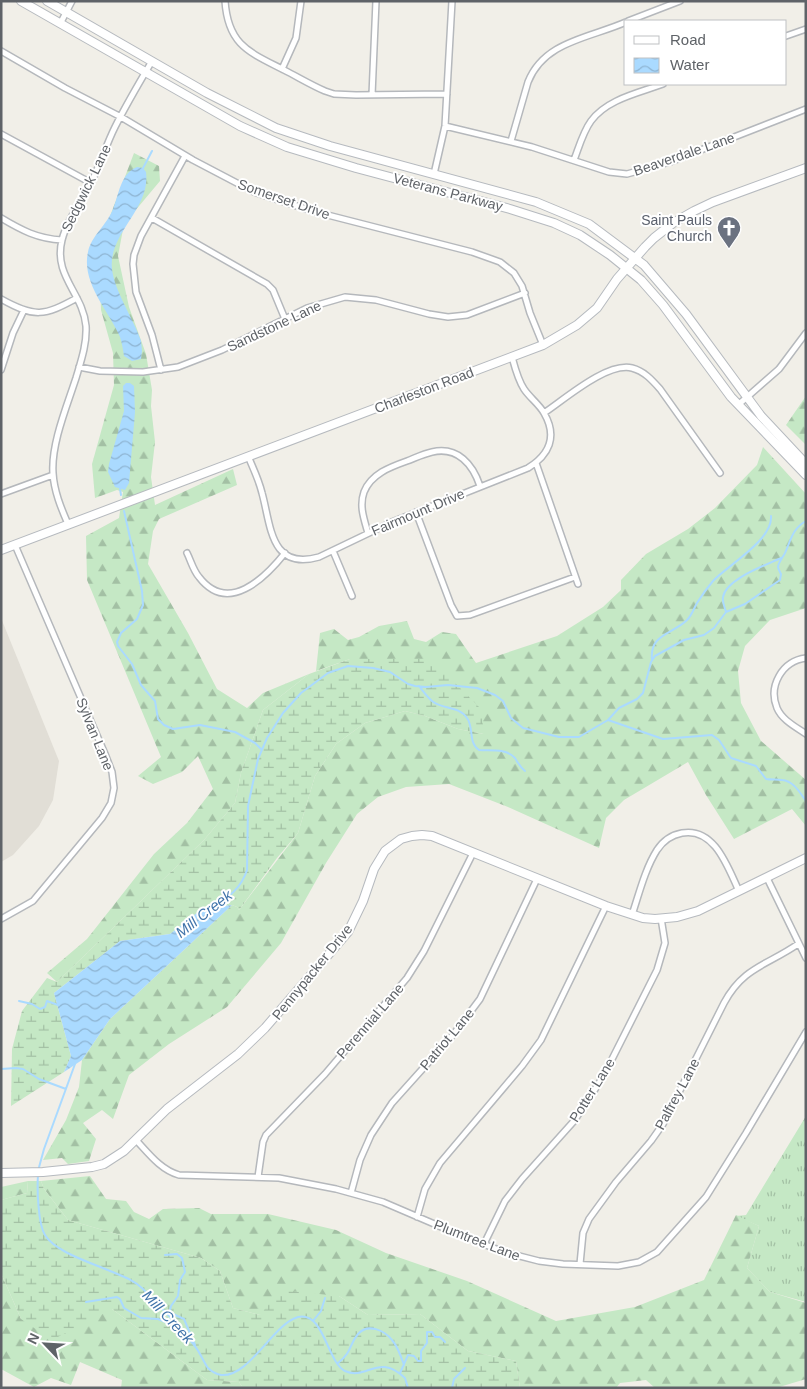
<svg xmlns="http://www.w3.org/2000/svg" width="807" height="1389" viewBox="0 0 807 1389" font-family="Arial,sans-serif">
	<defs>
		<pattern id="grass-tufts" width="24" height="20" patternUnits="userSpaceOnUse" patternTransform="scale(1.25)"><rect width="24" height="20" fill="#c5e8c5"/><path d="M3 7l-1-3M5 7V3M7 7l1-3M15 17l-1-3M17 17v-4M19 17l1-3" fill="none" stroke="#a3c0a4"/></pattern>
		<pattern id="forest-firs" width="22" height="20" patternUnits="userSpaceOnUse" patternTransform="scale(1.25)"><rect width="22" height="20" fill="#c5e8c5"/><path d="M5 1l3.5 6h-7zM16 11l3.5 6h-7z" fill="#a3c0a4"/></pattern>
		<pattern id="wetland-marsh" width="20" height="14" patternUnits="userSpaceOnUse" patternTransform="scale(1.25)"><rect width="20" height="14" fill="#c5e8c5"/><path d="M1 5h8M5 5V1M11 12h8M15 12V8" fill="none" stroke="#a3c0a4"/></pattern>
		<pattern id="water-waves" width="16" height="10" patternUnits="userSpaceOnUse" patternTransform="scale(1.25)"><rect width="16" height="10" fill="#aadaff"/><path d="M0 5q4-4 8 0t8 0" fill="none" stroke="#8eb4d2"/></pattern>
	</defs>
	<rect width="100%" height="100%" fill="#f1efe8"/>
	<!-- education -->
	<path fill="#e1ded6" d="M1,618L59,761L53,800L39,826L13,855L1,862Z"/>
	<!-- grass -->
	<path fill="url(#grass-tufts)" d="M806,1116V1302L770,1292L747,1268L759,1226L736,1216L746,1215Z"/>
	<!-- forest -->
	<path fill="url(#forest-firs)" d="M134,153L159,166L160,181L124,224L118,256L129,307L146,354L152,390L151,406L155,442L151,477L155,505L233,469L237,485L159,519L153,531L148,564L188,633L217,689L247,708L263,693L309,674L263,710L241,773L235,803L204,840L57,982L47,973L87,939L154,854L187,823L213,789L198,756L182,772L153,784L138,776L161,757L87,580L86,536L119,518L123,492L117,490L95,498L92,464L114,385L113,353L101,310L99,245Z
		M806,396V445L786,425Z
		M763,447L806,494V608L770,620L745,646L738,671L741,703L761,741L806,780V826L792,809L734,839L706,795L688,762L624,800L606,818L599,848L508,807L449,784L406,787L378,797L357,814L326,863L281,943L227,1007L169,1044L129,1075L113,1119L102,1110L83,1123L96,1139L89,1161L68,1164L62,1158L43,1160L66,1120L79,1087L82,1060L110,1019L232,905L237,907L239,910L298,833L315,776L336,744L365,723L405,711L425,716L458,729L484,734L350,659L316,671L320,633L334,629L348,640L359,637L379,626L407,621L414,639L426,642L442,632L456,634L476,663L557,636L603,607L621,590V580L646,554L688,529L715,508L757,465Z
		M90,1176L106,1199L126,1201L134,1212L149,1219L163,1209L199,1208L211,1214H268L336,1230L386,1253L467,1281L556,1321L635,1307L704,1280L736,1215L759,1226L747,1268L770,1292L806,1303V1379L776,1388H655L646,1380L620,1383L616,1388H520L516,1361L468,1351L420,1314L368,1315L339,1296L260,1315L233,1308L220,1271L201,1258L68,1220L44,1189L41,1181Z
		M28,1181L27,1193L1,1200V1187Z
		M1,1273L21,1319L112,1309L207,1380L239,1382L243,1388H121L122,1380L80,1362L71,1385L51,1378L34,1387L1,1369Z"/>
	<!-- wetland -->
	<path fill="url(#wetland-marsh)" d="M350,659H431L481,709L484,734L458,729L425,716L405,711L365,723L336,744L315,776L298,833L277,858L239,910L237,907L232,905L202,909L170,934L120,941L54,993L71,1056L64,1072L11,1106L12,1049L22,1011L47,978L57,982L204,840L235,803L241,773L263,710L309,674Z
		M28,1181H41L44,1189L68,1220L201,1258L220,1271L233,1308L260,1315L280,1290L339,1296L368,1315L420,1314L468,1351L516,1361L520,1388H243L239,1382L207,1380L112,1309L52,1340L21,1319L1,1273V1200L27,1193Z"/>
	<!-- water -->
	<path fill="url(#water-waves)" d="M137,167L143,168L146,172C151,209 108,233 112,269C114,290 134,320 141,341L142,351L141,359L132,361L124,356C123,350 122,343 120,337C109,311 81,283 88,252C91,236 107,225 113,209C119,195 120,174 137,167Z
		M126,383H130L134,386L135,412L129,483L125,490L115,487L108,472L109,464L124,411L123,386Z
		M232,905L110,1019L82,1060L64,1072L71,1056L54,993L120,941L170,934L202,909Z"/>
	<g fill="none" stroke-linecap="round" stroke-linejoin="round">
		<!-- stream -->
		<path stroke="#aadaff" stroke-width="2" d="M142,170L152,151
			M120,489L121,495
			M124,511L142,591L143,605L137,619L121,633L117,642L118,646L132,664L141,685L155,701L158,719L164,725L173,729L200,725L235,732L255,743L262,750
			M726,612C725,608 722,602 723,597C726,579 766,565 781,558
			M652,660C649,634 673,634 687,620C692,615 694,608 697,603C702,595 707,588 713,581C728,565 773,540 771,516
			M419,686C424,692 429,700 435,703C445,709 460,707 467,718C474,727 468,743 479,750C491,751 506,748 515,758C518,763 520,767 525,771
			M608,720L663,739L712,735L719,740L731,758L756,766L766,779C772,780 777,779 782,780C794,781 800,793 806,801
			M212,909C227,898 241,889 247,870L248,806L258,759L267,738L283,713L301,693L328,673L348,666L373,668L390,672L408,684L415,686L426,687L448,685L477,688L495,695L503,701L511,718L523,728L559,737H579L608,720L619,708L637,699L643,693L651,662L655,656L684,640L704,635L714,628L726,612L745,604L780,580L781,574C780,572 778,569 778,567C778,563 783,557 785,553C791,540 792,529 806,521
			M19,1001L32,1004L40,1009L45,1007L47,1001L58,1005
			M1,1069L16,1068L23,1069L39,1079L66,1089
			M38,1171L44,1149L75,1064
			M38,1175C37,1189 38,1224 45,1235C55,1252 92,1263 110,1271C122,1276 134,1280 143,1289C161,1307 179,1326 194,1345C200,1352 203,1361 208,1368C211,1371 216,1374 221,1375C249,1378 273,1324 298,1317C324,1311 327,1362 345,1371C367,1381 378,1352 405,1378L408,1388
			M165,1255L177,1254L182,1258L185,1272L180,1280L178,1296L171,1306L170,1310L173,1314L184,1319L195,1345
			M86,1302L117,1297L120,1299L124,1308L141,1318L158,1319L175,1326
			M313,1321L321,1311L325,1298
			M338,1363C353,1351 348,1346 358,1334C368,1323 384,1330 392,1340C398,1347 401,1356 404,1365
			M400,1373L408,1355L414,1356L418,1361H421V1351L427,1343V1332H432L435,1337H440L445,1342
			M452,1388L454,1379L465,1368"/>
		<!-- street casing -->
		<g stroke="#b5b8bc" stroke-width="8">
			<path id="street" d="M225,1C228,45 249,52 284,70C298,77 311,85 325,91L334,94L356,95L447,94
				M628,21L680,1
				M60,24L72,1
				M786,36L806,29
				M1,51L65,88L121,117L193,160L254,192L312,211L472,252L500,262L514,273L522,286L530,313L543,345
				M282,69L296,38L301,1
				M372,95L376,1
				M445,126L532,147L609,172L627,174L670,162L806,109
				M1,134L91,183
				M511,141L528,82C544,41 590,38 626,22
				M574,160C579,147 583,132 591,121C607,99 639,93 663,84
				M434,174L445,126L452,1
				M1,218C21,230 38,239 62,240
				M152,218L267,284L273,290L285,319
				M1,299C35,318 44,316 77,298
				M79,367L100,371L143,372L178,367L222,350L307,308L345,297L376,300L429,314L448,317L467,315L525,293
				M1,370L13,333L24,310
				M161,370L152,335L136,292L133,264L134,255L141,236L185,156
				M738,405L779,369L806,333
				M544,413C565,399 607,362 632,368C644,371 652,380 660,389L720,473
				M248,456C253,468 259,480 262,493C271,525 270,571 319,557L392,522L528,468C549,455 558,437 544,413C539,404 530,398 524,389C518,380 515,368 512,357
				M536,463L578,584
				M1,494L53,475
				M416,512L451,605L457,616L470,615L575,577
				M68,524C61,508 54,491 53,473C51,444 67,406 76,378C81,361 87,344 86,326C83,293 53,276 62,240C67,220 81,202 91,183C100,165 106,145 115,127C126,105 139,83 152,61
				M368,533C364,519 359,506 364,492C371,474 390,467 407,461C415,458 423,454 432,452C458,446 473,465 480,486
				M333,551L352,596
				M187,553C191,561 193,570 199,577C228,615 265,578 285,553
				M806,658C782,661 768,686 777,708C782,720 796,727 806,734
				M767,878L806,958
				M632,915C639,894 645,869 657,850C663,841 671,835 682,833C715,827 728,868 739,891
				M1,919L33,901L102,818L111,803L114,788L112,772L105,754L15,545
				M136,1140C149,1154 161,1170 179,1175L279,1178L336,1189L383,1202L460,1235L504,1252L539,1261L563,1264L618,1266L639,1262L657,1252L706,1197L746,1133L806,1032
				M258,1177L263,1142L266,1135L325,1074L407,978L424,951L473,853
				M351,1193L360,1160L371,1135L392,1103L453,1035L480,999L537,879
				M417,1217L425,1189L440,1163L522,1066L541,1040L606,906
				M484,1244L505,1201L522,1179L574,1121L603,1077L657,970L665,943L661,918
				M580,1264L583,1233L589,1219L616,1182L651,1141L663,1124L724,1003C743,967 768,965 798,944"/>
		</g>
		<!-- secondary casing -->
		<g stroke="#b6babf" stroke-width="10">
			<path id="secondary" d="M21,1L240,126L287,147L356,168L510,209L554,223L580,235L610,255L641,280L663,305L731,397L806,475
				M47,1L207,93L276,128L330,146L536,202L589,224L644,265L686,314L761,416L806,464
				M1,550L543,345L577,325L597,308L617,279L645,247L654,238L673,223L694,211L713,202L806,168
				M1,1173L43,1172L92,1167L104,1164L124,1151L167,1109L238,1054L265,1028L348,932L363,901L374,869L385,851L401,839L412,836L422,835L432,836L606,906L643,918L655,919L677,917L698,911L806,858"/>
		</g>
		<!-- street -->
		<use href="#street" stroke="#fff" stroke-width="5"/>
		<!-- secondary -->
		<use href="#secondary" stroke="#fff" stroke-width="8"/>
	</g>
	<!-- icons -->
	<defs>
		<g id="church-pin" transform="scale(1.25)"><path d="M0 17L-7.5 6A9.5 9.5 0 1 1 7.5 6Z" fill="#6b7280" stroke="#fff"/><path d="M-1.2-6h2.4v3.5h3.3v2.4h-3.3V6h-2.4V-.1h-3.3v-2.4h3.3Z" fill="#fff"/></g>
	</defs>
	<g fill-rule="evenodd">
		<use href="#church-pin" x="729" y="228"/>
	</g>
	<g text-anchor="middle" stroke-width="4" stroke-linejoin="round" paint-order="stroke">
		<!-- street labels -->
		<g font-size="14" fill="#5f6368" stroke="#fff">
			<text transform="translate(684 154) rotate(-19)" y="5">Beaverdale Lane</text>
			<text transform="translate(86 188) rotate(-64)" y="5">Sedgwick Lane</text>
			<text transform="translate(448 192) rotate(15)" y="5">Veterans Parkway</text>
			<text transform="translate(284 199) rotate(19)" y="5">Somerset Drive</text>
			<text transform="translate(274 326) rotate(-25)" y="5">Sandstone Lane</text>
			<text transform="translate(424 390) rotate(-21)" y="5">Charleston Road</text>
			<text transform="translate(418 512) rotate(-23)" y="5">Fairmount Drive</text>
			<text transform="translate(95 734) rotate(68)" y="5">Sylvan Lane</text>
			<text transform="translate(312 972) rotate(-51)" y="5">Pennypacker Drive</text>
			<text transform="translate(370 1021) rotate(-49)" y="5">Perennial Lane</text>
			<text transform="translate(447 1039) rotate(-50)" y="5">Patriot Lane</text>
			<text transform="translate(592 1090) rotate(-58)" y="5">Potter Lane</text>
			<text transform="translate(677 1094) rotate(-62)" y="5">Palfrey Lane</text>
			<text transform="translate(477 1240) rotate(21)" y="5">Plumtree Lane</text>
		</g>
		<!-- worship labels -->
		<g font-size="14" fill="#5b616d" stroke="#fff" text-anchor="end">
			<text x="712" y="225">Saint Pauls<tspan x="712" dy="16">Church</tspan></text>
		</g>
		<!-- water labels -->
		<g font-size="15" font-style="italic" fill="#4174aa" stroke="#fff">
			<text transform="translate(204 914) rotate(-38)" y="5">Mill Creek</text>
			<text transform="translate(168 1317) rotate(47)" y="5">Mill Creek</text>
		</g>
	</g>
	<!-- border -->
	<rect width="807" height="1389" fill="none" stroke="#5f6368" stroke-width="5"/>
	<!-- legend -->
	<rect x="624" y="20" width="162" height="65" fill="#ffffff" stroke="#bfc1c3"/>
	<rect x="634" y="36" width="25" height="8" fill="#ffffff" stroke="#bfc1c3"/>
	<text x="670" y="45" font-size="15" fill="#5f6368">Road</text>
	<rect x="634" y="58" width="25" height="15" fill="url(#water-waves)" stroke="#bfc1c3"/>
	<text x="670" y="70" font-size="15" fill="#5f6368">Water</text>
	<!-- north arrow -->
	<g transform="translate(45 1344) rotate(295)" stroke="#ffffff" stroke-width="4" paint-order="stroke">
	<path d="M0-4L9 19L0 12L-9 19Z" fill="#5f6368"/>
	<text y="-8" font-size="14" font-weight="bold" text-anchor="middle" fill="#5f6368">N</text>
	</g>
</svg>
